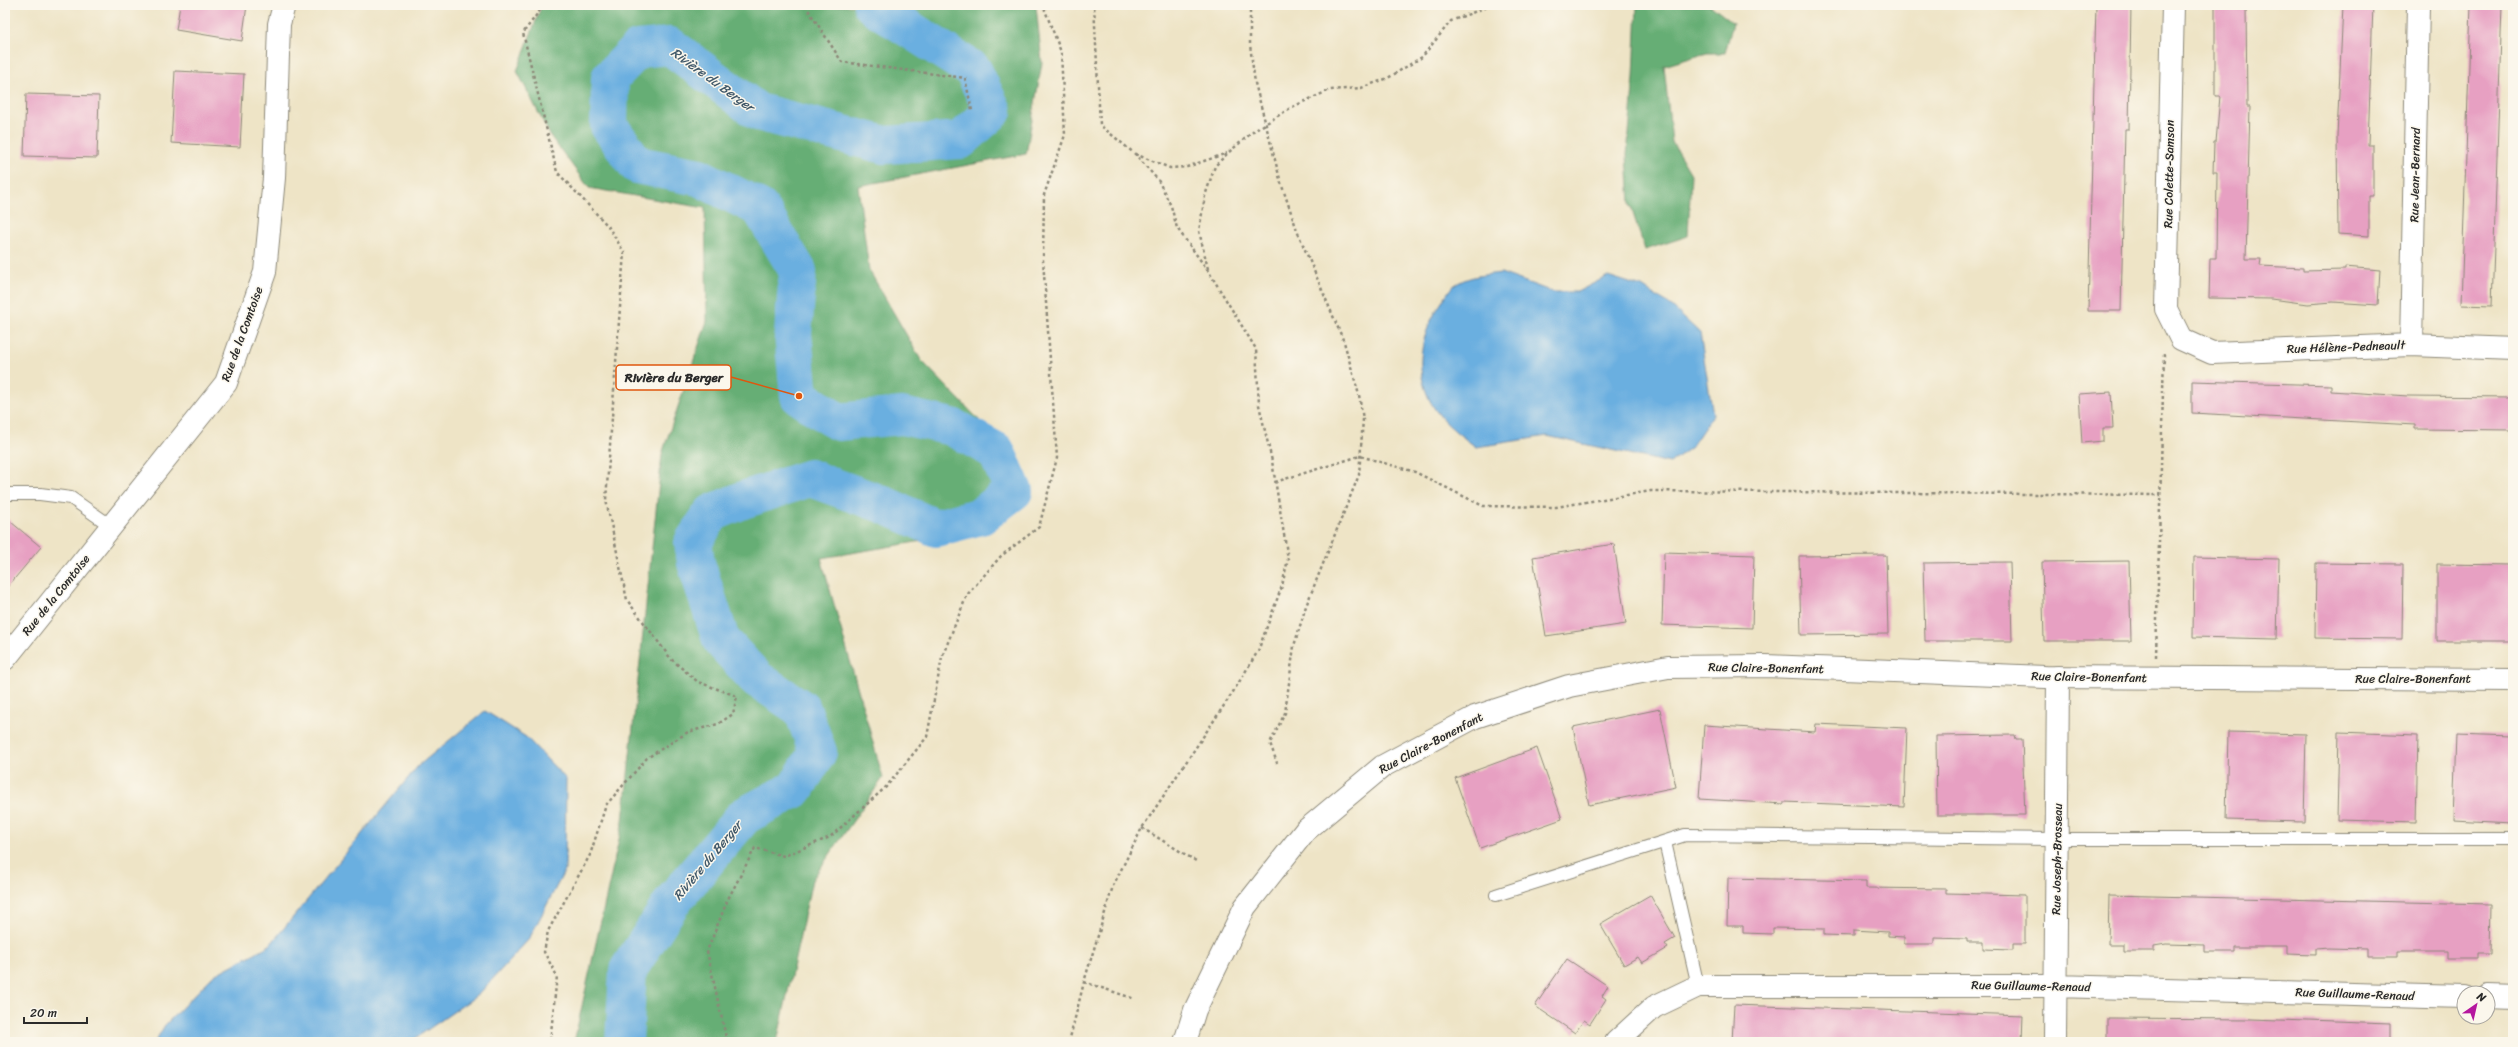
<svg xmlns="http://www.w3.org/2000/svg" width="2518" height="1047" viewBox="0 0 2518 1047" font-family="Sriracha,sans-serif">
	<rect width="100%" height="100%" fill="#fbf7ec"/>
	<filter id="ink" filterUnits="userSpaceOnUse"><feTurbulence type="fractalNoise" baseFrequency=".025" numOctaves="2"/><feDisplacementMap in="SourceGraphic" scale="8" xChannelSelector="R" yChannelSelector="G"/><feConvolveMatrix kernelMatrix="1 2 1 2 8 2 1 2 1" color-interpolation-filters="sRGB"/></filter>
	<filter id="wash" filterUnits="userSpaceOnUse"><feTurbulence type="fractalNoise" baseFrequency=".012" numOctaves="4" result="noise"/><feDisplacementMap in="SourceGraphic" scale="16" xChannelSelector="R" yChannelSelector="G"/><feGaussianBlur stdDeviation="0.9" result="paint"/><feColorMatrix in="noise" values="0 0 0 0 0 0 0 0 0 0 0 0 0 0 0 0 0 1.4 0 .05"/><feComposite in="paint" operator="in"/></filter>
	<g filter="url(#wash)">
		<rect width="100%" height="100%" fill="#eee4c6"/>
		<!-- forest -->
		<path fill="#66ae74" stroke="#486c50" d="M544,5L1036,6L1042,63L1026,154L858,186L869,270L921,360L1011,453L988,530L821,558L883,778L812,880L777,1042H574L623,821L662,454L707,321L705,208L589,188L551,137L517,71L541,7Z
			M1637,5H1710L1733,23L1725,53H1707L1664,66L1672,142L1691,174L1688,236L1645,250L1630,204L1627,155L1634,77Z"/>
		<!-- water -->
		<path fill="#6aafe0" stroke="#4a6d86" d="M1501,273L1553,292H1577L1608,276L1642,287L1671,306L1700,333L1713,415L1691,447L1670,463L1547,436L1476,447C1456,432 1436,418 1427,394C1414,363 1423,329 1442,302C1445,298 1448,291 1452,287C1466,276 1484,275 1501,273Z
			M485,711L526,737L566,779L565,870L529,939L479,994L410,1042H155L165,1025L214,975L270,945L418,766Z"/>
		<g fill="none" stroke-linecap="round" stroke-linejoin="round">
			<!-- river -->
			<path stroke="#6aafe0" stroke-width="38" d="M624,1042L628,970L672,902L744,816L795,789L818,752L802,709L757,679L721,640L696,563L693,542L712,513L743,500L810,478L882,504L936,528L981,516L1014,491L996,451L952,427L902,416L838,422L799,396L793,334L798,271L760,208L699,177L637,165L609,126L610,78L638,49L670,46L758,112L885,145L961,140L993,111L973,70L872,5"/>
		</g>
		<g id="blocks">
			<!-- building -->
			<path fill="#e7a0c2" d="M180,5H247L242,41L176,30Z
				M2096,5H2131L2129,129H2125L2121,311H2088Z
				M2215,5H2246L2247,107H2250L2246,259H2261L2260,266L2303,268V271L2345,270V267L2380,270L2378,305L2333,302L2308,304L2272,299L2209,298L2210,258H2216L2217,172H2213L2214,142H2216L2220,96H2215Z
				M2343,5H2373L2368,145H2373V196H2369V236L2338,234L2337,136Z
				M2471,5H2502L2492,306L2461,305Z
				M175,71L244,74L240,147L171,143Z
				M26,94L99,96L97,158L24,156Z
				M2192,381L2331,385V391L2408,396L2513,397V430L2415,429V425L2192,413Z
				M2111,392L2113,428H2103V441L2082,443L2079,394Z
				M5,517L41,547L5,590Z
				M1614,544L1626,624L1546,636L1533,557Z
				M1664,552L1754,555L1752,628L1662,625Z
				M1886,555L1888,634L1801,635L1799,556Z
				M2194,557L2279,559L2277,639L2193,637Z
				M2129,561L2131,641H2044L2042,562Z
				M2010,562L2012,641H1925L1923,563Z
				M2316,563L2403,564L2402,639L2315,638Z
				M2437,564L2513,565V641H2437Z
				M1660,709L1676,787L1589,805L1573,727Z
				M1816,724L1907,728L1904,807L1784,802V804L1699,799L1704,725L1815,732Z
				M2228,732L2306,734L2304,822L2226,820Z
				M2339,732L2418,735L2416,822L2337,820Z
				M2456,734L2513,736V824L2453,821Z
				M2015,735L2016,739H2022L2025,815H1937L1936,736Z
				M1537,748L1562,819L1480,848L1455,778Z
				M1728,878L1866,881V888L1946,889V893L2025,895V944H2013V950L1983,949V942H1967V939L1934,938V944H1904V937L1888,936V932L1854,930V936L1824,935V929L1773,928V934L1743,933V926H1727Z
				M1650,895L1675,938L1665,944L1668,948L1642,963L1638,957L1624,965L1600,924Z
				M2109,895L2491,904L2490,953H2478V958H2448V951H2397V956H2367V949L2328,948L2316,949V955L2286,954V947H2234V952H2204V945L2166,944L2154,946V951H2124V944H2108Z
				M1567,959L1608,986L1602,996L1606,999L1590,1024L1584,1020L1575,1033L1535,1006Z
				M1734,1005L2023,1015L2022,1042H1732Z
				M2107,1018L2252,1019L2390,1024V1042H2107Z"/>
		</g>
	</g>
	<g filter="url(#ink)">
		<use href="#blocks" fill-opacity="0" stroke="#8c8878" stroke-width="1"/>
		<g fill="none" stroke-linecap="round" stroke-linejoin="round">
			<!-- service casing -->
			<g stroke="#8c8878" stroke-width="14">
				<path id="service" d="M5,494H40L71,498L111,526
					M1665,842L1698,986
					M1496,895L1685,835L2057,839H2513"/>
			</g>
			<!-- minor casing -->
			<g stroke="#8c8878" stroke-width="24">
				<path id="minor" d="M2173,5L2166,309L2181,339L2212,353L2411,345L2513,349
					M2411,345L2418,5
					M5,659L226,383L265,272L274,178L279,24L284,5
					M2488,997L2513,998
					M1616,1042L1654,1007L1698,986H2055L2464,997
					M2055,1042L2058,677"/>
			</g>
			<!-- tertiary casing -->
			<g stroke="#8c8878" stroke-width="24">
				<path id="tertiary" d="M1185,1042L1195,1010L1245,907L1305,831L1383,766L1475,717L1569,686L1668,667L1765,666L2045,677L2513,680"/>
			</g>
			<!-- path -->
			<path stroke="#8c8878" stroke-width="2.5" stroke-dasharray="3 3" stroke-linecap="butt" d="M544,5L523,33L557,172L608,226L624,252L606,500L627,600L671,659L698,682L737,696L733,714L718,724L688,732L647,758L606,805L590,855L548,931L544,952L557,976L550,1042
				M805,5L842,62L965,78L972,111
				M1250,5V45L1255,83L1281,183L1298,233L1344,342L1359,395L1363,419L1359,475L1306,606L1294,646L1285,713L1270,743L1277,763
				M1135,154L1170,168L1187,167L1227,153
				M1208,269L1199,231L1205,196L1215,166L1229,152L1254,131L1292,107L1330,90L1361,88L1388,78L1422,57L1451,21L1492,5
				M1275,482L1360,456L1415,472L1483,506L1556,507L1651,491L2161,495
				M2156,657L2164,353
				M1142,828L1196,861
				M1084,982L1135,999
				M727,1042L707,951L728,899L755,848L784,856L830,837L886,787L927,737L942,657L967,595L1001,556L1039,527L1057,458L1043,260L1044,195L1065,135L1061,52L1043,5
				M1069,1042L1084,982L1113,886L1142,828L1233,692L1258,651L1282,586L1288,559L1272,461L1259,405L1256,349L1209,272L1177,228L1171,206L1158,180L1135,154L1100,125L1094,5"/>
			<!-- service -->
			<use href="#service" stroke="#fff" stroke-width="12"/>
			<!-- minor -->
			<use href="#minor" stroke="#fff" stroke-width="22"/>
			<!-- tertiary -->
			<use href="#tertiary" stroke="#fff" stroke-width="22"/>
		</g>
	</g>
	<g text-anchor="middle" stroke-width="3" stroke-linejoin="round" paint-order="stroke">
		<!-- street labels -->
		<g font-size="12" fill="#2b2b2b" stroke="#fbf7ec">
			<text transform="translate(2169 174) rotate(-89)" y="4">Rue Colette-Samson</text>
			<text transform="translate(2415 175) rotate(-89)" y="4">Rue Jean-Bernard</text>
			<text transform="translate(242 334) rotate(-70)" y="4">Rue de la Comtoise</text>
			<text transform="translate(2346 347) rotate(-2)" y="4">Rue Hélène-Pedneault</text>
			<text transform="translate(56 595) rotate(-51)" y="4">Rue de la Comtoise</text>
			<text transform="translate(1766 668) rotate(1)" y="4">Rue Claire-Bonenfant</text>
			<text transform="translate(2089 677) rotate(1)" y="4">Rue Claire-Bonenfant</text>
			<text x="2413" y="683">Rue Claire-Bonenfant</text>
			<text transform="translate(1431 743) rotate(-28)" y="4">Rue Claire-Bonenfant</text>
			<text transform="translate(2057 859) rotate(-89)" y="4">Rue Joseph-Brosseau</text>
			<text transform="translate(2031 986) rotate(1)" y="4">Rue Guillaume-Renaud</text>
			<text transform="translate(2355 994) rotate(2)" y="4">Rue Guillaume-Renaud</text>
		</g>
		<!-- water labels -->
		<g font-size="13" font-style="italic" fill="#41596a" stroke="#fbf7ec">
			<text transform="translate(713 79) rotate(36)" y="5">Rivière du Berger</text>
			<text transform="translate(707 860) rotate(-50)" y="5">Rivière du Berger</text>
		</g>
	</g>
	<!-- callouts -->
	<path fill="none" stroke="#df570e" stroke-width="1.5" d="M799 396L731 377"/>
	<circle fill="#df570e" stroke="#fbf7ec" stroke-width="1.5" cx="799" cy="396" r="4"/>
	<rect fill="#fbf7ec" stroke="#df570e" stroke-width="1.5" x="616" y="365" width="115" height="25" rx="4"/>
	<g font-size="13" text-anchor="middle" font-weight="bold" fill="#2b2b2b">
		<text x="674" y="382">Rivière du Berger</text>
	</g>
	<!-- margin -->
	<rect width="2518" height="1047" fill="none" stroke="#fbf7ec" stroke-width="20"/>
	<!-- north arrow -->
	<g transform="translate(2476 1005) rotate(34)"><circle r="19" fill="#fbf7ec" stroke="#a8a59f"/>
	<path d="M0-3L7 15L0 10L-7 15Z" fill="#b5179e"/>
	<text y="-6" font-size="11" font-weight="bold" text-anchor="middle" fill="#2b2b2b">N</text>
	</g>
	<!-- scale -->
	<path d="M24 1017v6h63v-6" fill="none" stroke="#2b2b2b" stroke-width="2"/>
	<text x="30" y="1017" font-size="12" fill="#2b2b2b" stroke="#fbf7ec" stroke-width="3" paint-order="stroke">20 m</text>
</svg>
